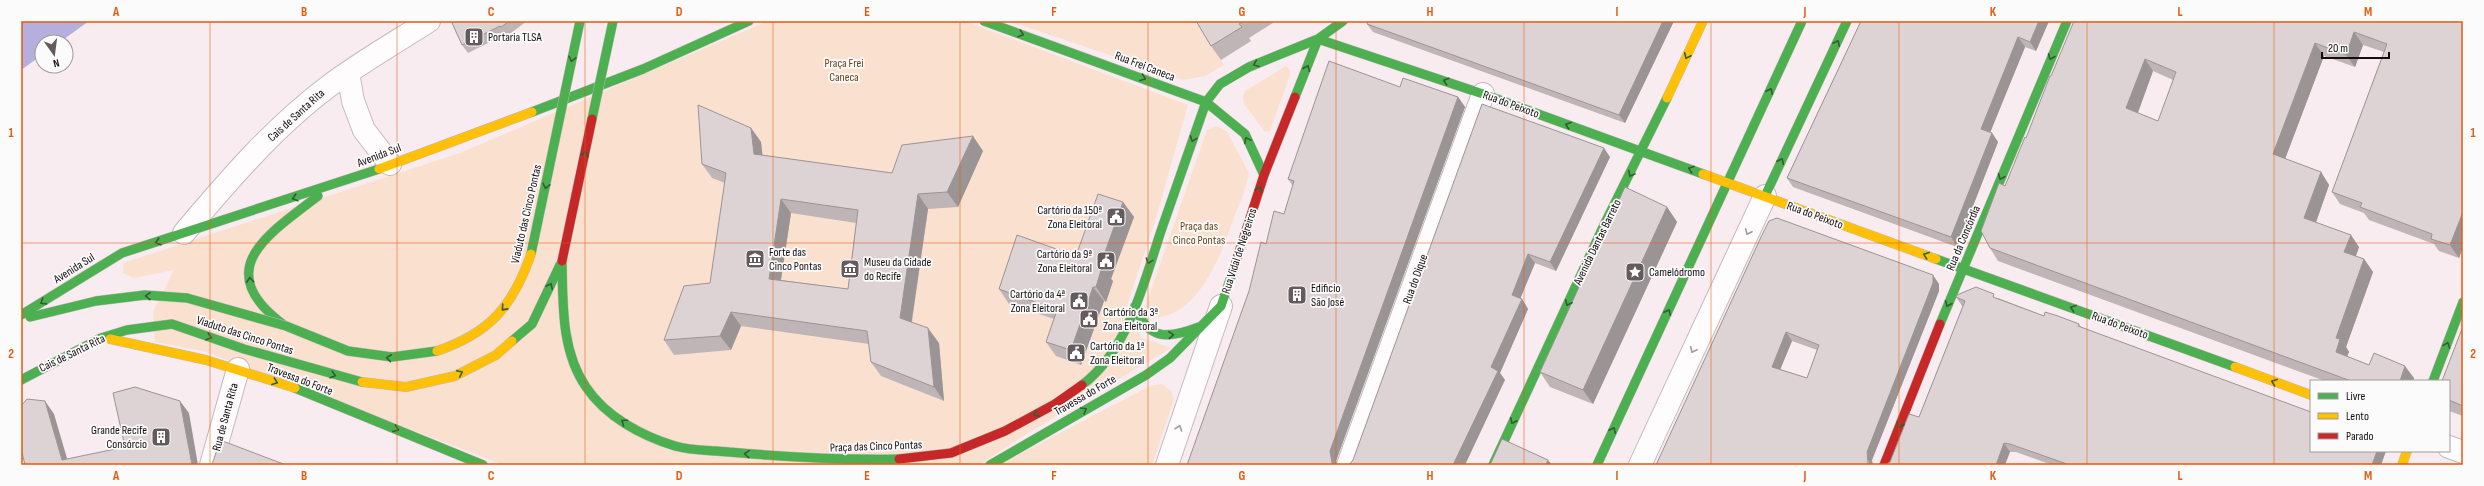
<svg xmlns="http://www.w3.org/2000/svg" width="2484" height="486" viewBox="0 0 2484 486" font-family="'Sofia Sans Condensed',sans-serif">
	<rect width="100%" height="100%" fill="#f9ecf0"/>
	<!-- green -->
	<path fill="#fae0cf" d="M768,21H965L1188,105L1155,221L1126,308L1142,338L1171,348L1028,433L979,465H504L203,351L155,342L153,312L174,270L134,278L123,273V263L460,153Z
		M1009,21H1195L1224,65L1205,76L1183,80Z
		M1286,66L1290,70V75L1270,131L1265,132L1244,104L1243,97L1245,91Z
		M1217,126L1227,132L1248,171C1249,184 1240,202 1235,215C1223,249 1200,317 1155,317L1145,307L1207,130Z
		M1162,384L1171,391L1174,399L1152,465H999L1150,386Z"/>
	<!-- water -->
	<path fill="#b5afde" d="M21,21H89L60,42H42V55L21,70Z"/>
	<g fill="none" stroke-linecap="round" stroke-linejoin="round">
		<!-- street casing -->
		<g stroke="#c4b9bc" stroke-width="24">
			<path id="street" d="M348,73L353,101L364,130L390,164
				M184,233C228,181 274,127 329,86C361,62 396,42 429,21
				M2449,447L2463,452
				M211,465L238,369
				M1167,465L1221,306
				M1348,465L1483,94
				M1640,465L1765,196"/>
		</g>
		<!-- fast casing -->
		<g stroke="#c4b9bc" stroke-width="10">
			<path id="fast" d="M984,21L1206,102L1245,134L1264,175
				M1318,39L1483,94L1703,174
				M1295,97L1318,39
				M532,112L643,69L749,21
				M1765,196L1847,21
				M1936,259L2235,367
				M562,261C563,303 561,351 586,387C606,417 642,436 675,446C692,451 712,450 729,452C786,457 842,460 899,459
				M1135,306C1148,341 1168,339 1199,327
				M21,315L122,253L379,169
				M30,317L96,301L145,295L187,298
				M1940,324L2067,21
				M284,325C210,270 267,235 318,196
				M512,341L532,324L560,265
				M21,380L101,338L127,330L172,324L244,349L362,382
				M2433,381L2463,302
				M1082,385C1129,350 1144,281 1162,228C1177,186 1191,144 1206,102L1220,84L1249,67L1318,39L1343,21
				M295,388L483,465
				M990,465L1146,375L1170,358L1221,306L1233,271
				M1493,465L1604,225L1667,98
				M1597,465L1802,21"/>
		</g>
		<!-- slow casing -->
		<g stroke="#c4b9bc" stroke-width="10">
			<path id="slow" d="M1667,98L1703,21
				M379,169L532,112
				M1703,174L1936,259
				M110,339L206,360L295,388
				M2235,367L2311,395
				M362,382L406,387L455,376L496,355L512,341
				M2402,465L2407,451"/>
		</g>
		<!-- jam casing -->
		<g stroke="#c4b9bc" stroke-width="10">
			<path id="jam" d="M1233,271L1264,175L1295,97
				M899,459L951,453L1005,431L1055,404L1082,385
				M1884,465L1940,324"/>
		</g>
		<!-- street -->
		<use href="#street" stroke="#fefcfd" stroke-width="22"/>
		<!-- fast -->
		<use href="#fast" stroke="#4caf50" stroke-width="9"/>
		<!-- slow -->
		<use href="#slow" stroke="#ffc107" stroke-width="9"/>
		<!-- jam -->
		<use href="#jam" stroke="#c62828" stroke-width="9"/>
		<!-- fast-bridge casing -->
		<g stroke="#c4b9bc" stroke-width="10" stroke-linecap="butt">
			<path id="fast-bridge" d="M592,119L613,21
				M531,254L580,21
				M187,298L286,326L348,351L392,357L437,351"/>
		</g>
		<!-- slow-bridge casing -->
		<g stroke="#c4b9bc" stroke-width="10" stroke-linecap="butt">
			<path id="slow-bridge" d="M437,351C490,333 513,306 531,254"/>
		</g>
		<!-- jam-bridge casing -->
		<g stroke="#c4b9bc" stroke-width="10" stroke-linecap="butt">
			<path id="jam-bridge" d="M562,261L592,119"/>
		</g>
		<!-- fast-bridge -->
		<use href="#fast-bridge" stroke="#4caf50" stroke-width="9"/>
		<!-- slow-bridge -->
		<use href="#slow-bridge" stroke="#ffc107" stroke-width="9"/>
		<!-- jam-bridge -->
		<use href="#jam-bridge" stroke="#c62828" stroke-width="9"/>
	</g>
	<!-- wall -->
	<path fill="#bfb5b6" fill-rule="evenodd" d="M456,21H527L507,36L506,34L468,53L462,45Z
		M1196,21H1276L1249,38L1251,41L1221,60L1211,46Z
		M1368,21H1674L1625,123L1373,32L1367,24Z
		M1861,21H2049L2036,51L2025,47L1990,132L1992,133L1998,142L1957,247L1793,187L1787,178Z
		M2074,21H2463V247L2459,258L2439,251L2434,244L2369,220L2364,213L2340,204L2332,192L2384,52L2363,45L2355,67L2324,56L2285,159L2321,172L2329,185L2316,222L2359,247L2356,256L2364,259L2373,272L2346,347L2349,352L2347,356L2369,365L2414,378L2413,381H2325L1998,261L1990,248L2005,186L2026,138ZM2153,71L2173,80L2158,121L2138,113Z
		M1400,87L1458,97L1465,107L1336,461L1337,465H1187L1266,244L1284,214L1293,186L1288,179Z
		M751,128L761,142L762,155L892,173L983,151L958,207L928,209L912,322L939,343L944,401L881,376L871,362L869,344L741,326L731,350L674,355L664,340L710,283L725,183L712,178L702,164ZM791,213L856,223L848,289L781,280Z
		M1610,157L1556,271L1535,263L1520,299H1522L1528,309L1500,373L1505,380L1349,465Z
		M1123,202L1134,217L1111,279L1113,281L1106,302L1104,301L1081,365L1056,356L1046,342L1054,319L1009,304L999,289L1076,256Z
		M1667,207L1677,222L1593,404L1550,387L1540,372Z
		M1761,237L1939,284V291L1872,460L1656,465ZM1792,341L1817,350L1807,378L1780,369Z
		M1956,297L1998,298L2044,316L2079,324L2081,327L2386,451L2381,465H2052L2016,452H2010L1890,462L1919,417L1963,306H1962Z
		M2463,326V416L2449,411V381Z"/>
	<!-- shaded-wall -->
	<path fill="#9b9494" d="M1663,21H1674L1625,123L1619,115Z
		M2039,21H2049L2036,51L2030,42Z
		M2354,32L2363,45L2355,67L2346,55Z
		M2018,37L2025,47L1988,138L1981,129Z
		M2315,43L2324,56L2282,167L2273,154Z
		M2145,59L2153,71L2135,120L2126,108Z
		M1458,97L1465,107L1336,461L1337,465H1333L1332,463L1330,451Z
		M751,128L761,142L764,168L754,154Z
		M1992,133L1998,142L1957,247L1951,237Z
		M973,136L983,151L958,207L947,192Z
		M1604,148L1610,157L1556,271L1550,262Z
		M2321,172L2329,185L2313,231L2304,218Z
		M918,194L928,209L910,332L900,318Z
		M781,199L791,213L779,293L769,279Z
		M1123,202L1134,217L1111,279L1113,281L1106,302L1096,287L1100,266Z
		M1667,207L1677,222L1593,404L1583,390Z
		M2463,212V247L2459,258L2450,245Z
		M2351,235L2359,247L2353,264L2344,252Z
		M1528,254L1535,263L1518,304L1512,295Z
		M2364,259L2373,272L2346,347L2349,352L2344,364L2336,352V338Z
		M1933,275L1939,284V291L1872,460L1873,465H1869L1867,452Z
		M1093,287L1104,301L1081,365L1071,350Z
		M1522,299L1528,309L1500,373L1505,380L1465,465H1453L1491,367Z
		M731,312L741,326L731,350L720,336Z
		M928,328L939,343L944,401L934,387Z
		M1786,332L1792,341L1778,375L1772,367Z
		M2405,366L2414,378L2413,381H2400Z
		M45,401L54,414L69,465L62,460Z
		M180,401L189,413L198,465H192Z
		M2004,443L2010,452L2005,465H1996Z
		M2377,451H2386L2381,465H2372Z
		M1548,460L1552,465H1546Z"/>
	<!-- building -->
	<path fill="#ded3d4" stroke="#9b9494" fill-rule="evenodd" d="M456,21H510L501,27L500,26L462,45L452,23Z
		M1196,21H1244L1239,24L1242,27L1211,46Z
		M1368,21H1663L1619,115L1367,24Z
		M1861,21H2039L2030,42L2018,37L1981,129L1992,133L1951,237L1787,178Z
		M2074,21H2463V212L2450,245L2431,239L2432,234L2360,207L2362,203L2332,192L2387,44L2354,32L2346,55L2315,43L2273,154L2321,172L2304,218L2351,235L2344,252L2364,259L2336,338L2340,339L2336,352L2369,365L2374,353L2405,366L2400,381H2351L1990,248L1981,231L1999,183L2005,186L2025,137L2026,138L2050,76H2051ZM2145,59L2176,72L2158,121L2126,108Z
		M1329,61L1400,87L1403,78L1458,97L1330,451L1332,463L1334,465H1187L1249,291L1261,242L1266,244L1274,211L1284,214L1294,181L1288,179Z
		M1482,104L1604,148L1550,262L1528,254L1512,295L1522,299L1491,367L1498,371L1453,465H1349L1353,460Z
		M698,105L751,128L754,154L892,173L902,145L973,136L947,192L918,194L900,318L928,328L934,387L871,362L867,331L731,312L720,336L664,340L684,286L710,283L726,173L702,164ZM781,199L858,210L848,289L769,279Z
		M1625,187L1667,207L1583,390L1540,372Z
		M1098,194L1123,202L1100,266L1102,267L1096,287H1093L1071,350L1046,342L1057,310L999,289L1017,235L1076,256Z
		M1777,218L1933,275V283L1867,452L1868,464L1869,465H1656L1761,237L1769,221ZM1786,332L1819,345L1807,378L1772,367Z
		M1976,287L1994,294L1993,297L2044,316L2045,312L2058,316L2079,324L2078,326L2311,412V451H2377L2372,465H2066L2067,464L2010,444L2004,443L1996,465H1885L1890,462L1909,414L1919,417L1965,301L1956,297L1957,295Z
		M2463,326V406L2449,400V381H2442Z
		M135,387L180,401L192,465H25L21,448V406L27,399L45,401L62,460L125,447L113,393Z
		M1502,439L1548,460L1546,465H1490Z
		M220,440L286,465H212Z"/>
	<!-- one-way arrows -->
	<defs><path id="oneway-chevron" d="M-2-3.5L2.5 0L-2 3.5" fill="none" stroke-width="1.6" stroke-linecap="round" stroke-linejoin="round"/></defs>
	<g stroke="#305e30">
		<use href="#oneway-chevron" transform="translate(1021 34) rotate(19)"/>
		<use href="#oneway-chevron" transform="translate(1837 43) rotate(-65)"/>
		<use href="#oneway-chevron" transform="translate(1687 56) rotate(115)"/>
		<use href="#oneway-chevron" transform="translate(2051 57) rotate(113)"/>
		<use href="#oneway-chevron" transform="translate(572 59) rotate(102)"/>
		<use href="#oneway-chevron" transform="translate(1256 64) rotate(157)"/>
		<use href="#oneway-chevron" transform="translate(1307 68) rotate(-68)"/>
		<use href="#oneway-chevron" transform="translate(1143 78) rotate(21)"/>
		<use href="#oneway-chevron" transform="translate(1446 81) rotate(-162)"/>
		<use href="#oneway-chevron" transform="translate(1770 91) rotate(-65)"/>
		<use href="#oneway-chevron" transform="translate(1568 125) rotate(-160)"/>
		<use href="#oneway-chevron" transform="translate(1193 139) rotate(110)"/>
		<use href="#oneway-chevron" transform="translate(1247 140) rotate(-118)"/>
		<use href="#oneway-chevron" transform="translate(585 154) rotate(-78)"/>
		<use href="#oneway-chevron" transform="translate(1781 161) rotate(-65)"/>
		<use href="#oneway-chevron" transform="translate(1691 169) rotate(-160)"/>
		<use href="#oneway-chevron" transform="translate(1631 174) rotate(118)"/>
		<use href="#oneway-chevron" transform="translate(2001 177) rotate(113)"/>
		<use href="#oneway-chevron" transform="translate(546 186) rotate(102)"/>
		<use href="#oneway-chevron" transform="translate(1259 189) rotate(-72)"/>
		<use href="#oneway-chevron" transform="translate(295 198) rotate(162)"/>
		<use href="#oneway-chevron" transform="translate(158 242) rotate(162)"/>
		<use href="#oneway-chevron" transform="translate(1926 255) rotate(-160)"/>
		<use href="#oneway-chevron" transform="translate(1149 261) rotate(108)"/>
		<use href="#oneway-chevron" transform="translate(250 280) rotate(-95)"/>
		<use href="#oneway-chevron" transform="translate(550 286) rotate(-64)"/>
		<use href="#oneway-chevron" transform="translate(148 296) rotate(-179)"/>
		<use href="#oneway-chevron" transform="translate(43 302) rotate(148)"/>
		<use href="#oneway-chevron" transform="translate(1568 303) rotate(115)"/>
		<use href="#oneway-chevron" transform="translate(1948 304) rotate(113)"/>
		<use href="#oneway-chevron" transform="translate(504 308) rotate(132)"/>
		<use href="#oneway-chevron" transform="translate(2073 308) rotate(-160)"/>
		<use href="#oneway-chevron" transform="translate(1668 312) rotate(-65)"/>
		<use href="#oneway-chevron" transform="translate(1171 335) rotate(-3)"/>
		<use href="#oneway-chevron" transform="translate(209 337) rotate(19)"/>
		<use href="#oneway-chevron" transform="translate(2447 345) rotate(-69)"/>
		<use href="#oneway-chevron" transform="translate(389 358) rotate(-172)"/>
		<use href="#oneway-chevron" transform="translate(460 373) rotate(-25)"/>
		<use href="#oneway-chevron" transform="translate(333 375) rotate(16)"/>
		<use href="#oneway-chevron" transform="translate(275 382) rotate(20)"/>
		<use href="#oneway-chevron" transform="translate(2274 382) rotate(-160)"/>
		<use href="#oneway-chevron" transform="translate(1084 410) rotate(-30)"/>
		<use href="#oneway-chevron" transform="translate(1036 414) rotate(152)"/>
		<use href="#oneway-chevron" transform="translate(1513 421) rotate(115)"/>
		<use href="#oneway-chevron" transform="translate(624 422) rotate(-145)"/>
		<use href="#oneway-chevron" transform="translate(1900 425) rotate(112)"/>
		<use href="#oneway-chevron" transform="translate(396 429) rotate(22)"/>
		<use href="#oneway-chevron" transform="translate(1613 430) rotate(-65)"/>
		<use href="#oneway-chevron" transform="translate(747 454) rotate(-175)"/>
	</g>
	<g stroke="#a19c9e">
		<use href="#oneway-chevron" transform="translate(1748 232) rotate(115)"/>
		<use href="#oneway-chevron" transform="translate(1693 350) rotate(115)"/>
		<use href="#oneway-chevron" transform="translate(1179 428) rotate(-71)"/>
	</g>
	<!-- grid -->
	<path fill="none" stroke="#e8590c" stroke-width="1" stroke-opacity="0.55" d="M210,21V465M397,21V465M585,21V465M773,21V465M960,21V465M1148,21V465M1336,21V465M1524,21V465M1711,21V465M1899,21V465M2087,21V465M2274,21V465M21,243H2463"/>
	<!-- icons -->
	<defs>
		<g id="building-square" transform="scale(1)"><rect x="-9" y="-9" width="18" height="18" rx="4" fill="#655a5e" stroke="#fbfbfb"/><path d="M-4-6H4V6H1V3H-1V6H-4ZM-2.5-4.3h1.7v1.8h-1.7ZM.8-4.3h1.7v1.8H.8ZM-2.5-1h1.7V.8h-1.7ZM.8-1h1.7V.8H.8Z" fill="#fff"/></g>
		<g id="civic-square" transform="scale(1)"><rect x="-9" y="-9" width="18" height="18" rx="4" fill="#655a5e" stroke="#fbfbfb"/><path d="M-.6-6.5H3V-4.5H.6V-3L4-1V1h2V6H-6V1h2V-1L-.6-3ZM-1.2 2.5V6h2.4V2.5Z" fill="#fff"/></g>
		<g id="museum-square" transform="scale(1)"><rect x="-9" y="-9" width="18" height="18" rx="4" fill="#655a5e" stroke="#fbfbfb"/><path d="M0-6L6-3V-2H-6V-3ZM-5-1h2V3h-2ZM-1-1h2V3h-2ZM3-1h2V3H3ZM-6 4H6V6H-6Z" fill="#fff"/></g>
		<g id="sight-square" transform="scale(1)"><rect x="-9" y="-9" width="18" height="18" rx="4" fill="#655a5e" stroke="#fbfbfb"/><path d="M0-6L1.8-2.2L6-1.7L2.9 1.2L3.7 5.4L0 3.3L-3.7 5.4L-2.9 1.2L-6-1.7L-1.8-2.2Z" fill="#fff"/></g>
	</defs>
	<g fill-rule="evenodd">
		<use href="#building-square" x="474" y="37"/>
		<use href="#civic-square" x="1116" y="217"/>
		<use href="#museum-square" x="755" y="259"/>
		<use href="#civic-square" x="1106" y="261"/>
		<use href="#museum-square" x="850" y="269"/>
		<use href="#sight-square" x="1635" y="272"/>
		<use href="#building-square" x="1297" y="295"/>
		<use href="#civic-square" x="1079" y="301"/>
		<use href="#civic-square" x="1089" y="319"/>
		<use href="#civic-square" x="1076" y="353"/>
		<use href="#building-square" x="161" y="437"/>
	</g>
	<g text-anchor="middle" stroke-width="3.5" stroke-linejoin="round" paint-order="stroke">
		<!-- poi labels -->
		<g font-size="12" fill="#150c0f" stroke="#fbfbfb" text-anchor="start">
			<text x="488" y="41">Portaria TLSA</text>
			<text x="1102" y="214" text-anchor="end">Cartório da 150ª<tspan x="1102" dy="14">Zona Eleitoral</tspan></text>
			<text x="769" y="256">Forte das<tspan x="769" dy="14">Cinco Pontas</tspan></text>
			<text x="1092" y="258" text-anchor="end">Cartório da 9ª<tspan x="1092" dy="14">Zona Eleitoral</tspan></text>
			<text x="864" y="266">Museu da Cidade<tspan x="864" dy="14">do Recife</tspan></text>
			<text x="1649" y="276">Camelódromo</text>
			<text x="1311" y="292">Edificio<tspan x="1311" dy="14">São José</tspan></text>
			<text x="1065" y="298" text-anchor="end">Cartório da 4ª<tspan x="1065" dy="14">Zona Eleitoral</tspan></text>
			<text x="1103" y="316">Cartório da 3ª<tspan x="1103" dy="14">Zona Eleitoral</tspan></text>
			<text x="1090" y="350">Cartório da 1ª<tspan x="1090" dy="14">Zona Eleitoral</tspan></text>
			<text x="147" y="434" text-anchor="end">Grande Recife<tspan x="147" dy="14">Consórcio</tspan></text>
		</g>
		<!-- park labels -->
		<g font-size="12" fill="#67421a" stroke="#fbfbfb">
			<text x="844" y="67">Praça Frei<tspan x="844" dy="14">Caneca</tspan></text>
			<text x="1199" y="230">Praça das<tspan x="1199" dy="14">Cinco Pontas</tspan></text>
		</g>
		<!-- street labels -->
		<g font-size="12" fill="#150c0f" stroke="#fbfbfb">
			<text transform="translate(1145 66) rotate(21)" y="4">Rua Frei Caneca</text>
			<text transform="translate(1511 104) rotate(20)" y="4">Rua do Peixoto</text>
			<text transform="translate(296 115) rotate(-42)" y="4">Cais de Santa Rita</text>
			<text transform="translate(379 155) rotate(-21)" y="4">Avenida Sul</text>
			<text transform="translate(526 214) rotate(-77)" y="4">Viaduto das Cinco Pontas</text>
			<text transform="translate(1815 215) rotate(20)" y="4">Rua do Peixoto</text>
			<text transform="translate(1963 238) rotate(-67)" y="4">Rua da Concórdia</text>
			<text transform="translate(1597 242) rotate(-64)" y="4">Avenida Dantas Barreto</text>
			<text transform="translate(1239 251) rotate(-72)" y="4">Rua Vidal de Negreiros</text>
			<text transform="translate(74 268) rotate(-32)" y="4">Avenida Sul</text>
			<text transform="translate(1415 279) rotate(-70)" y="4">Rua do Dique</text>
			<text transform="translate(2120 325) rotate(20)" y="4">Rua do Peixoto</text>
			<text transform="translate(245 335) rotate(18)" y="4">Viaduto das Cinco Pontas</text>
			<text transform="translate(72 353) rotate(-26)" y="4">Cais de Santa Rita</text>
			<text transform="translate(300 379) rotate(21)" y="4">Travessa do Forte</text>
			<text transform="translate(1085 395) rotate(-30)" y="4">Travessa do Forte</text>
			<text transform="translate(225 417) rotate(-75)" y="4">Rua de Santa Rita</text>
			<text transform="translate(876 446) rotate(-2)" y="4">Praça das Cinco Pontas</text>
		</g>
	</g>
	<!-- border -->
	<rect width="2484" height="486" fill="none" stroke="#fbfbfb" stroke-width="44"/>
	<!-- legend -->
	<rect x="2310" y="380" width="140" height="72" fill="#fbfbfb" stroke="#9f9b9d"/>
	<rect x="2318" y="393" width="20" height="6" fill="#4caf50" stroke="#9f9b9d"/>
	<text x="2346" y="400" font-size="12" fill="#150c0f">Livre</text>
	<rect x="2318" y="413" width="20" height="6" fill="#ffc107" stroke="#9f9b9d"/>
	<text x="2346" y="420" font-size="12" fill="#150c0f">Lento</text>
	<rect x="2318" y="433" width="20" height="6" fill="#c62828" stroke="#9f9b9d"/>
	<text x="2346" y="440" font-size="12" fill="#150c0f">Parado</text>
	<!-- north arrow -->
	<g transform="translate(54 54) rotate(166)"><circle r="19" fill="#fbfbfb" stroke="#9f9b9d"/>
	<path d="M0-3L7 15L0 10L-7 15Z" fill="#655a5e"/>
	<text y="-6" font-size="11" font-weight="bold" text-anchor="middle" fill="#150c0f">N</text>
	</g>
	<!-- scale -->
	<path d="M2322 52v6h67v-6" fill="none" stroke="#150c0f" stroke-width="2"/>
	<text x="2328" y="52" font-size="12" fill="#150c0f" stroke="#fbfbfb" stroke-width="3" paint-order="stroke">20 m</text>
	<rect x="22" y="22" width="2440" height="442" fill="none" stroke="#e8590c" stroke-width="1.5"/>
	<g font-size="13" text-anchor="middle" font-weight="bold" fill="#e8590c">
		<text x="116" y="16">A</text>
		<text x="304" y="16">B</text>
		<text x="491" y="16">C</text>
		<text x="679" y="16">D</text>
		<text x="867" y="16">E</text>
		<text x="1054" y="16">F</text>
		<text x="1242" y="16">G</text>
		<text x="1430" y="16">H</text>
		<text x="1617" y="16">I</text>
		<text x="1805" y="16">J</text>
		<text x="1993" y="16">K</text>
		<text x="2180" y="16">L</text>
		<text x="2368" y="16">M</text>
		<text x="11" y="137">1</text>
		<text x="2473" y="137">1</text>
		<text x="11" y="358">2</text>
		<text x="2473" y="358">2</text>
		<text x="116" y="480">A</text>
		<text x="304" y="480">B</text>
		<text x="491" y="480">C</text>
		<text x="679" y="480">D</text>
		<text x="867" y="480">E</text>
		<text x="1054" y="480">F</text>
		<text x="1242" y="480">G</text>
		<text x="1430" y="480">H</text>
		<text x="1617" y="480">I</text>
		<text x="1805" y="480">J</text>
		<text x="1993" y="480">K</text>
		<text x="2180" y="480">L</text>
		<text x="2368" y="480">M</text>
	</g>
</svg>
